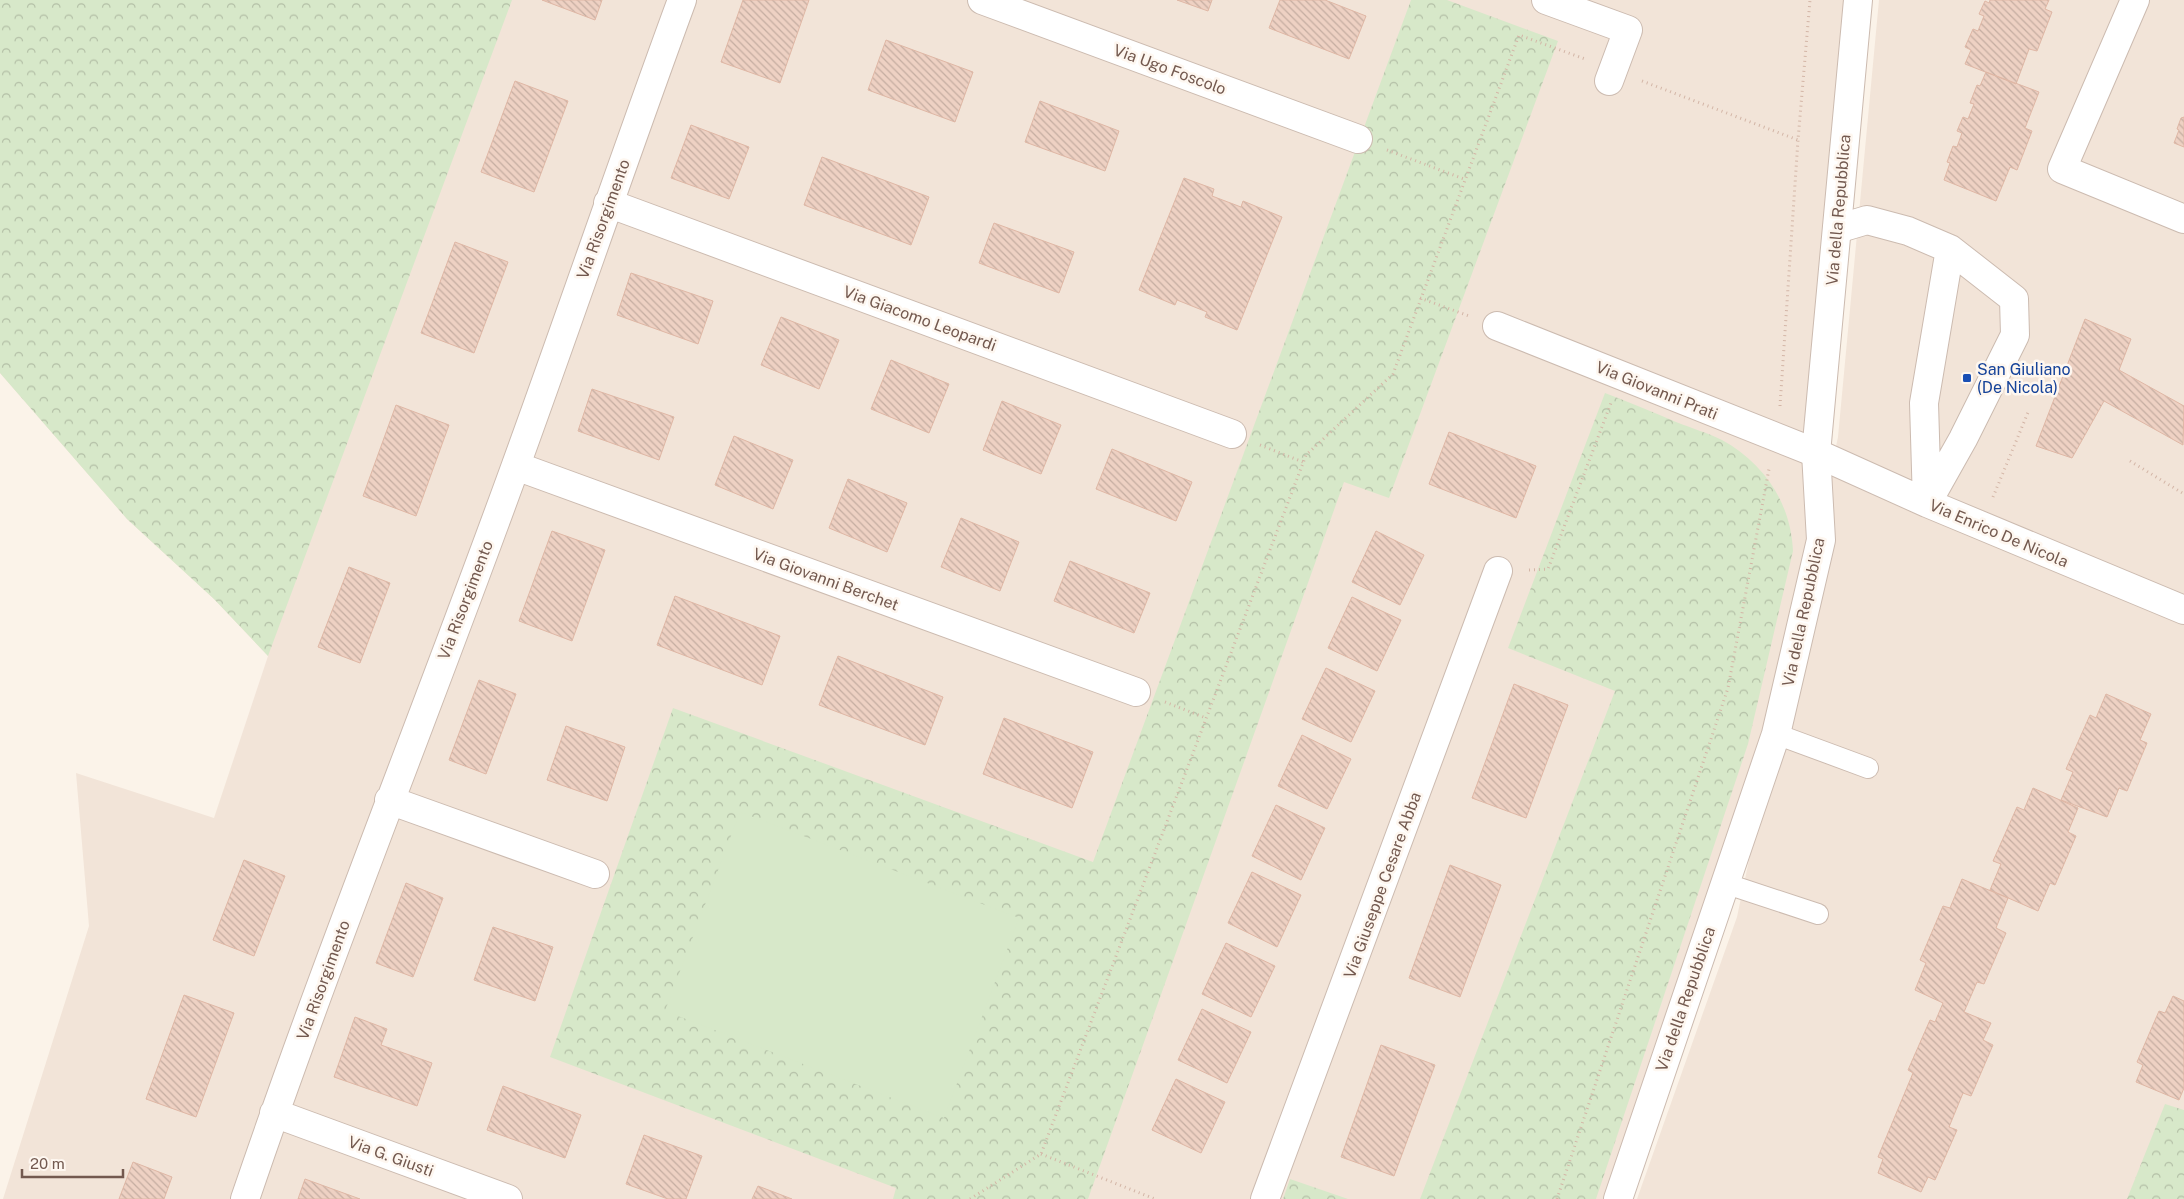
<svg xmlns="http://www.w3.org/2000/svg" width="2184" height="1199" viewBox="0 0 2184 1199" font-family="'Public Sans',sans-serif">
	<defs>
		<pattern id="park-crowns" width="20" height="18" patternUnits="userSpaceOnUse" patternTransform="scale(1.25)"><rect width="20" height="18" fill="#d7e8c9"/><path d="M2 6a3 3 0 1 1 6 0M12 15a3 3 0 1 1 6 0" fill="none" stroke="#b3bfa6"/></pattern>
		<pattern id="building-back-hatch" width="6" height="6" patternUnits="userSpaceOnUse" patternTransform="scale(1.25)"><rect width="6" height="6" fill="#eed1c3"/><path d="M-1 5l2 2M0 0l6 6M5-1l2 2" fill="none" stroke="#c5ada1"/></pattern>
	</defs>
	<rect width="100%" height="100%" fill="#fbf3e9"/>
	<!-- residential -->
	<path fill="#f2e4d8" d="M0,0H1850L1813,535L1764,745L1613,1199H3L89,926L76,773L214,818L268,656L214,599L127,519L0,373Z
		M1879,0H2184V1199H1637L1737,917L1838,437Z"/>
	<!-- park -->
	<path fill="url(#park-crowns)" d="M0,0H512L268,656L214,599L127,519L0,373Z
		M1411,0H1447L1558,41L1389,498L1344,482L1088,1199H893L896,1188L550,1057L673,708L1093,862Z
		M1605,393C1629,402 1653,412 1676,422C1691,428 1708,433 1722,440C1764,463 1791,503 1793,551L1748,744L1596,1199H1420L1615,691L1508,648Z
		M2165,1104L2184,1110V1199H2127Z
		M1290,1179L1348,1199H1283Z"/>
	<!-- garden -->
	<path fill="#d7e8c9" d="M740,812L1019,918L944,1118L665,1011Z"/>
	<!-- building -->
	<path fill="url(#building-back-hatch)" stroke="#dfb7a5" d="M542,0H602L595,20Z
		M743,0H809L780,83L721,62Z
		M1177,0H1212L1208,11Z
		M1280,0H1325L1366,16L1349,59L1269,28Z
		M1990,0H2049L2045,9L2052,12L2037,51L2029,49L2016,84L1965,64L1971,50L1965,47L1973,29L1978,31L1984,16L1979,14L1985,1L1989,3Z
		M886,40L973,72L955,122L868,90Z
		M1986,72L2039,92L2025,128L2032,131L2017,170L2010,167L1996,201L1944,180L1950,163L1947,162L1953,146L1957,147L1962,133L1957,131L1963,117L1968,119L1974,104L1970,103L1977,85L1980,86Z
		M515,81L568,101L534,192L481,172Z
		M1040,101L1119,131L1105,171L1025,142Z
		M2184,117V147L2174,143L2179,130L2177,129L2181,118Z
		M691,125L749,147L729,199L671,178Z
		M822,157L929,197L911,245L804,205Z
		M1184,178L1214,189L1212,196L1241,207L1243,201L1282,217L1237,330L1205,317L1207,312L1177,300L1175,305L1139,290Z
		M994,223L1074,252L1059,293L979,263Z
		M455,242L508,262L474,353L421,333Z
		M631,273L713,301L698,344L617,315Z
		M781,317L839,340L819,389L761,365Z
		M2085,319L2131,339L2119,370L2184,406L2183,445L2104,401L2072,458L2036,446Z
		M891,360L949,384L929,433L871,409Z
		M592,389L674,417L659,460L578,431Z
		M1002,401L1061,425L1041,474L983,450Z
		M396,405L449,425L416,516L363,496Z
		M1449,432L1536,466L1516,518L1429,484Z
		M734,436L793,460L773,509L715,485Z
		M1112,449L1192,482L1176,521L1096,489Z
		M848,479L907,503L887,552L829,528Z
		M961,518L1019,542L1000,591L941,567Z
		M552,531L605,550L572,641L519,621Z
		M1376,531L1424,555L1400,605L1352,582Z
		M1070,561L1150,593L1134,633L1054,601Z
		M349,567L390,583L360,663L318,647Z
		M675,596L780,636L762,685L657,645Z
		M1352,597L1401,620L1377,671L1328,648Z
		M838,656L943,697L925,745L819,705Z
		M1326,668L1375,691L1351,742L1302,719Z
		M479,680L516,694L486,774L449,760Z
		M1514,684L1568,705L1526,818L1472,798Z
		M2106,694L2151,714L2140,740L2147,743L2127,791L2119,788L2107,817L2061,800L2073,772L2066,769L2090,715L2096,718Z
		M1004,718L1093,752L1072,808L983,774Z
		M566,726L625,747L607,801L547,780Z
		M1302,735L1351,759L1327,809L1278,786Z
		M2033,788L2078,808L2068,832L2076,836L2055,885L2050,883L2038,911L1990,890L2001,864L1993,861L2017,807L2024,810Z
		M1276,805L1325,828L1301,880L1252,856Z
		M244,860L285,876L254,956L213,940Z
		M1450,865L1501,885L1460,997L1409,978Z
		M1252,872L1301,895L1277,947L1228,923Z
		M1962,879L2008,898L1996,928L2006,933L1984,984L1977,982L1964,1012L1991,1023L1983,1040L1993,1045L1971,1096L1963,1093L1949,1127L1957,1130L1935,1180L1928,1177L1921,1192L1878,1173L1883,1159L1878,1157L1913,1073L1908,1070L1930,1020L1935,1022L1943,1003L1915,990L1926,963L1920,960L1943,906L1950,908Z
		M406,883L443,898L413,977L376,963Z
		M493,927L553,947L535,1001L474,980Z
		M1226,943L1275,966L1251,1017L1202,994Z
		M184,995L234,1013L196,1117L146,1099Z
		M2173,996L2184,1001V1088L2179,1100L2136,1082L2143,1065L2137,1062L2159,1011L2165,1013Z
		M1202,1009L1251,1032L1227,1083L1178,1060Z
		M355,1017L387,1029L381,1045L432,1063L417,1106L334,1077Z
		M1381,1045L1435,1065L1394,1176L1341,1157Z
		M1176,1079L1225,1102L1201,1153L1152,1130Z
		M503,1086L581,1115L565,1158L487,1130Z
		M644,1135L702,1156L686,1199H668L626,1184Z
		M133,1162L172,1177L164,1199H119Z
		M305,1179L360,1199H298Z
		M758,1186L792,1199H752Z"/>
	<g fill="none" stroke-linecap="round" stroke-linejoin="round">
		<!-- service casing -->
		<g stroke="#ccbbb0" stroke-width="22">
			<path id="service" d="M1776,734L1868,768
				M1724,883L1818,914"/>
		</g>
		<!-- minor casing -->
		<g stroke="#ccbbb0" stroke-width="30">
			<path id="minor" d="M982,0L1358,139
				M1546,0L1628,30L1609,81
				M2135,0L2062,169L2184,219
				M608,203L1232,434
				M1837,229L1867,220L1908,231L1950,249L2014,299L2015,335L1963,439L1927,503
				M1497,326L1816,453L1927,503L2184,610
				M516,466L1136,692
				M1927,503L1924,403L1950,249
				M389,800L595,874
				M274,1113L508,1199
				M245,1199C329,952 427,711 516,465C572,311 625,155 682,0
				M1265,1199L1498,571"/>
		</g>
		<!-- tertiary casing -->
		<g stroke="#ccbbb0" stroke-width="30">
			<path id="tertiary" d="M1618,1199L1776,734L1821,540L1816,453L1858,0"/>
		</g>
		<!-- path -->
		<path stroke="#d3b5a6" stroke-width="3" stroke-dasharray="1 4" stroke-linecap="butt" d="M1642,81L1798,140
			M1387,150L1464,179
			M1420,298L1469,316
			M1780,406L1798,140L1810,0
			M1260,445L1303,462
			M2130,461L2184,494
			M1993,497L2029,410
			M1529,570L1548,569L1611,403
			M1165,702L1206,718
			M1041,1154L1155,1199
			M970,1199L1041,1154L1306,455L1393,374L1519,35L1585,59
			M1557,1199L1728,688L1769,469"/>
		<!-- service -->
		<use href="#service" stroke="#fff" stroke-width="20"/>
		<!-- minor -->
		<use href="#minor" stroke="#fff" stroke-width="28"/>
		<!-- tertiary -->
		<use href="#tertiary" stroke="#fff" stroke-width="28"/>
	</g>
	<!-- markers -->
	<rect fill="#1a4fb4" stroke="#fef7f0" stroke-width="2" x="1962" y="373" width="10" height="10" rx="2.5"/>
	<g text-anchor="middle" stroke-width="5" stroke-linejoin="round" paint-order="stroke">
		<!-- street labels -->
		<g font-size="16" fill="#73594f" stroke="#fef7f0">
			<text transform="translate(1170 69) rotate(20)" y="6">Via Ugo Foscolo</text>
			<text transform="translate(1838 210) rotate(-85)" y="6">Via della Repubblica</text>
			<text transform="translate(603 219) rotate(-70)" y="6">Via Risorgimento</text>
			<text transform="translate(920 318) rotate(20)" y="6">Via Giacomo Leopardi</text>
			<text transform="translate(1657 390) rotate(22)" y="6">Via Giovanni Prati</text>
			<text transform="translate(1999 533) rotate(23)" y="6">Via Enrico De Nicola</text>
			<text transform="translate(826 579) rotate(20)" y="6">Via Giovanni Berchet</text>
			<text transform="translate(465 600) rotate(-69)" y="6">Via Risorgimento</text>
			<text transform="translate(1803 612) rotate(-78)" y="6">Via della Repubblica</text>
			<text transform="translate(1382 885) rotate(-70)" y="6">Via Giuseppe Cesare Abba</text>
			<text transform="translate(323 980) rotate(-70)" y="6">Via Risorgimento</text>
			<text transform="translate(1685 999) rotate(-71)" y="6">Via della Repubblica</text>
			<text transform="translate(391 1156) rotate(20)" y="6">Via G. Giusti</text>
		</g>
		<!-- transit labels -->
		<g font-size="16" fill="#164399" stroke="#fef7f0" text-anchor="start">
			<text x="1977" y="375">San Giuliano<tspan x="1977" dy="18">(De Nicola)</tspan></text>
		</g>
	</g>
	<!-- scale -->
	<path d="M22 1169v8h101v-8" fill="none" stroke="#73594f" stroke-width="2.5"/>
	<text x="30" y="1169" font-size="15" fill="#73594f" stroke="#fef7f0" stroke-width="4" paint-order="stroke">20 m</text>
</svg>
